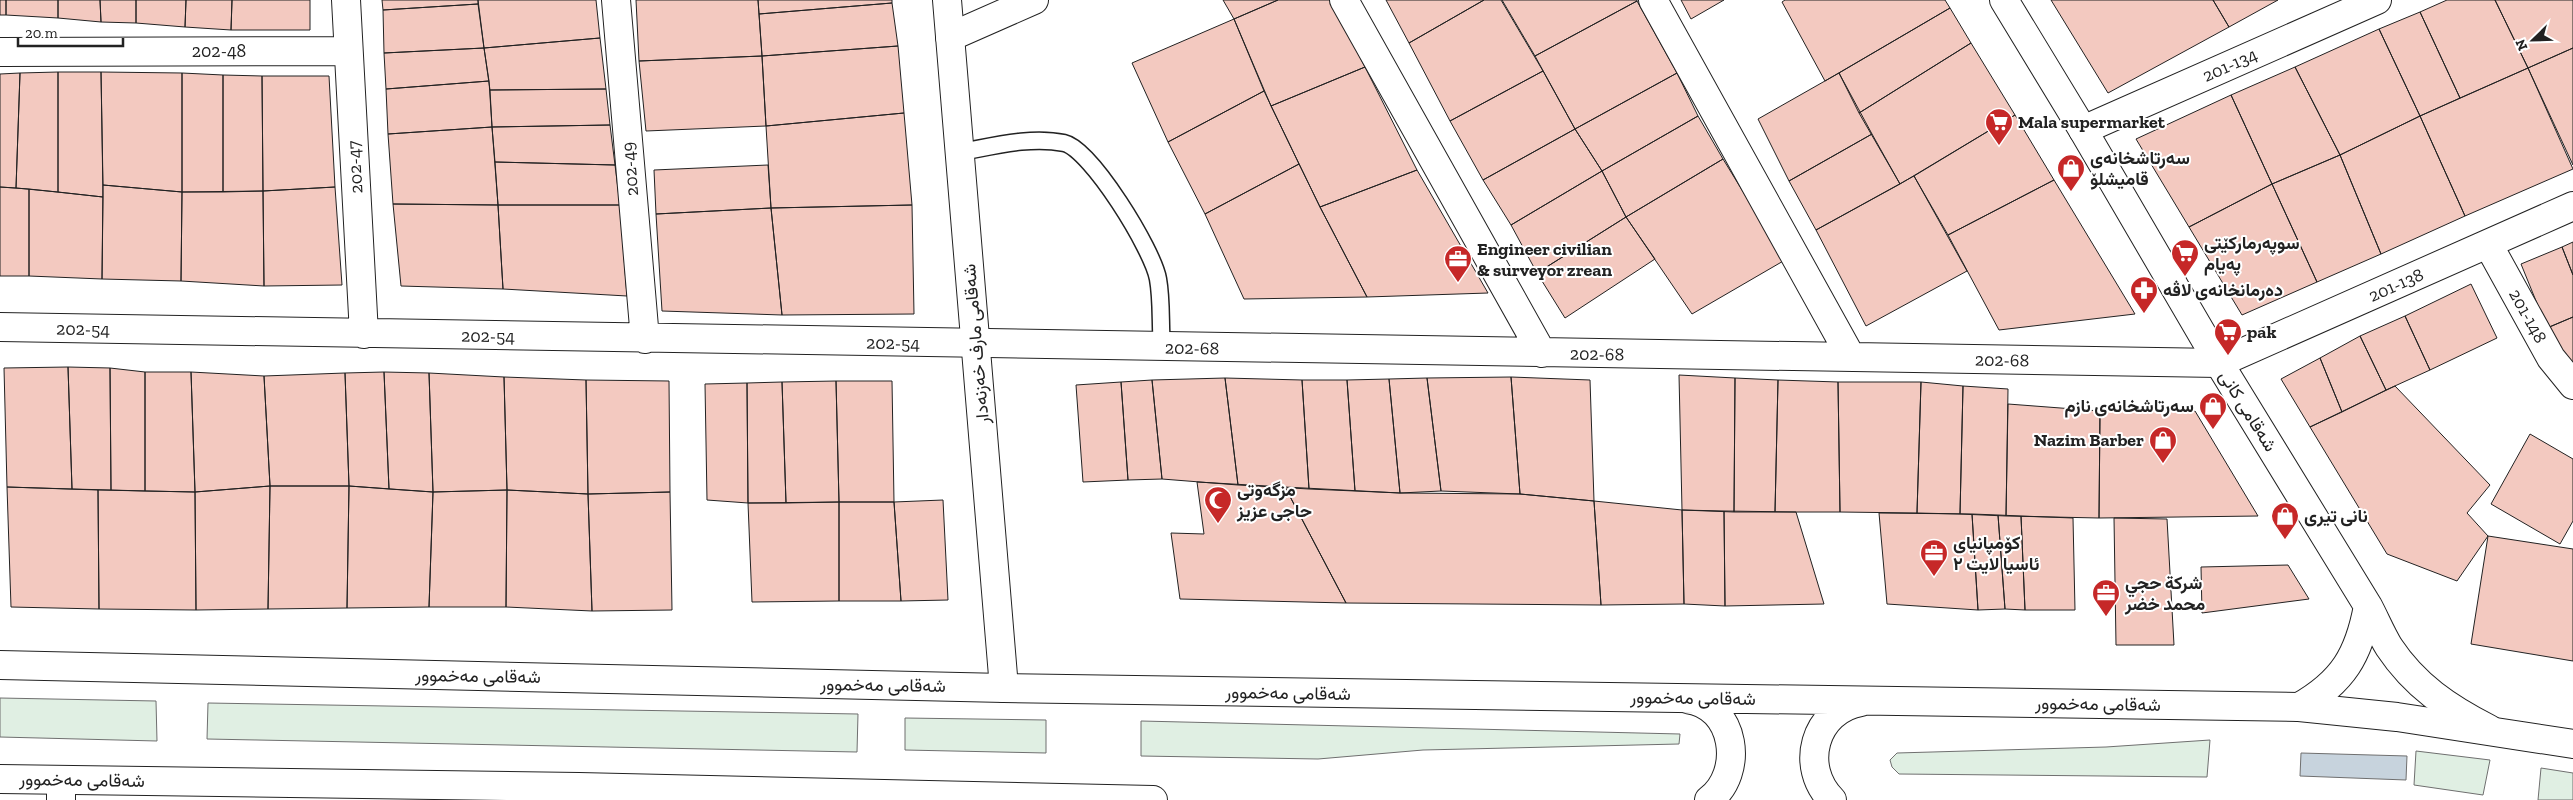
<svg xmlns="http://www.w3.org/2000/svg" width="2573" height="800" viewBox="0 0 2573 800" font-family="'Zilla Slab',Vazirmatn,serif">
	<rect width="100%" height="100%" fill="#fff"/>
	<!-- green -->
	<path fill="#e0efe3" stroke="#6f6f6f" d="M0,698L156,701L157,741L0,737Z
		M208,703L858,714L857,752L207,739Z
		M905,718L1046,720V753L905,750Z
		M1141,721L1680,734L1679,744L1423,750L1318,759L1141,756Z
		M2210,740L2207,777L1899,774L1892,767L1890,760L1897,753L2106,747Z
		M2416,751L2490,760L2483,795L2414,785Z
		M2541,768L2573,773V800H2538Z"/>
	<!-- water -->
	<path fill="#c7d3dd" stroke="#6f6f6f" d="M2301,753L2407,756L2406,780L2300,776Z"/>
	<!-- building -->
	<path fill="#f3c9c0" stroke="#222" d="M0,0H6V15H0Z
		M6,0H58V18L6,15Z
		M58,0H100L101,22L58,18Z
		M100,0H136V23L101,22Z
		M136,0H186L185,27L136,23Z
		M186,0H232L231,30L185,27Z
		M232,0H310V30H231Z
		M382,0H478V4L383,10Z
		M478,0H596L600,38L484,48Z
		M636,0H758L762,56L639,61Z
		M758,0H892V3L759,14Z
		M1223,0H1278L1234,19Z
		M1278,0H1331L1365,67L1271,106L1234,19Z
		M1386,0H1484L1409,43Z
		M1484,0H1501L1543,71L1450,121L1409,43Z
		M1502,0H1637V1L1535,56Z
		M1681,0H1724L1691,19Z
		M1785,0H1945L1950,8L1825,81L1782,2Z
		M2051,0H2213L2229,27L2108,93Z
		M2213,0H2278L2229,27Z
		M2447,0H2495L2528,68L2460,98L2420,12Z
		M2495,0H2573V48L2528,68Z
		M1637,1L1677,73L1575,129L1535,56Z
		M892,3L898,46L762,56L759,14Z
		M478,4L484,48L384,53L383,10Z
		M1950,8L1971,43L1859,113L1839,73Z
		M2420,12L2460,98L2420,116L2379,29Z
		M1234,19L1264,91L1168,142L1132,63Z
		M2379,29L2420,116L2340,155L2295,67Z
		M600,38L606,89L490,90L484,48Z
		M1971,43L2015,115L1900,184L1859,113Z
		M898,46L904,113L766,126L762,56Z
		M484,48L489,81L386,89L384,53Z
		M2573,48V165L2528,68Z
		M762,56L766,126L646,131L639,61Z
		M1365,67L1417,170L1320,207L1271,106Z
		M2295,67L2340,155L2272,184L2231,95Z
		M2528,68L2573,169L2465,216L2420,116Z
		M1543,71L1575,129L1483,180L1450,121Z
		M58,72V192L16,188L20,73Z
		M58,72H101L103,197L58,192Z
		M101,72L182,73V192L103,185Z
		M20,73L16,188L0,187V74Z
		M182,73L223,75V192H182Z
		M1677,73L1698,116L1602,171L1575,129Z
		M1839,73L1872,134L1789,181L1758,119Z
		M223,75L262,76L263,191L223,192Z
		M262,76H329L335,187L263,191Z
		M489,81L492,127L388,134L386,89Z
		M606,89L610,125L492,127L490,90Z
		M1264,91L1299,164L1205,214L1168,142Z
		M2231,95L2272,184L2189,227L2136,139Z
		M904,113L912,205L771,208L766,126Z
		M2015,115L2054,180L1948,235L1914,176Z
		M1698,116L1723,159L1626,217L1602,171Z
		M2420,116L2465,216L2381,254L2340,155Z
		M610,125L615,165L495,162L492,127Z
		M492,127L498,205L393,204L388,134Z
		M1575,129L1602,171L1511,225L1483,180Z
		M1872,134L1900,184L1816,230L1789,181Z
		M2340,155L2381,254L2317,282L2272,184Z
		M1723,159L1785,260L1692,314L1626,217Z
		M495,162L615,165L620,205H498Z
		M1299,164L1320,207L1367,297L1244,299L1205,214Z
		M768,165L771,208L656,214L654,170Z
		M1417,170L1488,293L1367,297L1320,207Z
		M1602,171L1626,217L1537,273L1511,225Z
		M1914,176L1967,271L1866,326L1816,230Z
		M2054,180L2135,314L1999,330L1948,235Z
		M2272,184L2317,282L2242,315L2189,227Z
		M103,185L182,192L181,281L102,279Z
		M0,187L29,189V276H0Z
		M335,187L342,285L264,286L263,191Z
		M29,189L103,197L102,279L29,276Z
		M263,191L264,286L181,281L182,192Z
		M393,204L498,205L503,289L401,286Z
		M498,205H620L627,296L503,289Z
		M912,205L914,314L782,315L771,208Z
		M771,208L782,315L662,311L656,214Z
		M1626,217L1655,259L1565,318L1537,273Z
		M2573,242V275L2562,247Z
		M2562,247L2573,275V317L2547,328L2521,264Z
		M2471,284L2497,338L2430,370L2405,316Z
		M2405,316L2430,370L2386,390L2360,336Z
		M2573,317V363L2559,357L2547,328Z
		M2360,336L2386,390L2342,412L2320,358Z
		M2320,358L2342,412L2310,427L2281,379Z
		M68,367L110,368L111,490L72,489Z
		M68,367L72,489L7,487L4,368Z
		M110,368L145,372V491L111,490Z
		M145,372H191L195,492L145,491Z
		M191,372L264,376L270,486L195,492Z
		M384,372L389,489L349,486L345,373Z
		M384,372L429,373L433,492L389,489Z
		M345,373L349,486H270L264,376Z
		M429,373L504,377L507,490L433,492Z
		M1679,375L1735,378L1734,512L1682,510Z
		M504,377L586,380L588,494L507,490Z
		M1511,377L1520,494L1441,491L1427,378Z
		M1511,377L1590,380L1594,501L1520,494Z
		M1225,378L1238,485L1162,479L1152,380Z
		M1225,378L1302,380L1309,489L1238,485Z
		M1427,378L1441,491L1400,493L1389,379Z
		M1735,378L1778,380L1775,512H1734Z
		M1389,379L1400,493L1355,491L1347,380Z
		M586,380L669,381L670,492L588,494Z
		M1152,380L1162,479L1128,480L1121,382Z
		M1302,380H1347L1355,491L1309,489Z
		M1778,380L1838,382L1840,512H1775Z
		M836,381L839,502L786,503L782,382Z
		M836,381H892L894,502H839Z
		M782,382L786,503H748L747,383Z
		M1121,382L1128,480L1083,482L1076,385Z
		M1838,382H1921L1917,513L1840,512Z
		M1921,382L1963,386L1960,514L1917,513Z
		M747,383L748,503L707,500L705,384Z
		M1963,386L2008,389L2006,516L1960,514Z
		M2395,386L2490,485L2467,513L2488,536L2457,581L2387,554L2310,427Z
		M2008,404L2100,411L2099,518L2006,516Z
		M2100,411H2195L2258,516L2099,518Z
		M2530,434L2573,459V521L2560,544L2491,504Z
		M1197,482L1285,487L1346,603L1180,599L1171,533L1204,534Z
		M270,486L268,609L196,610L195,492Z
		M270,486H349L347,608L268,609Z
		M349,486L433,492L429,607L347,608Z
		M7,487L98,490L99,609L11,607Z
		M1285,487L1400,493L1520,494L1594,501L1601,605L1346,603Z
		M98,490L195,492L196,610L99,609Z
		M507,490L506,607H429L433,492Z
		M507,490L588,494L592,611L506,607Z
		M670,492L672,610L592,611L588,494Z
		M943,500L948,600L901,601L894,502Z
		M1594,501L1682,510L1684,604L1601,605Z
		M839,502V601L752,602L748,503Z
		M839,502H894L901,601H839Z
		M1682,510L1724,511L1725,606L1684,604Z
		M1724,511L1796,512L1824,604L1725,606Z
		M1879,513L1972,514L1978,610L1887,604Z
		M1972,514L1998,515L2005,609L1978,610Z
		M1998,515L2021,516L2025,610L2005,609Z
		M2021,516L2073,518L2075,610H2025Z
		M2114,518L2167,519L2174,645H2116Z
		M2488,536L2573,549V661L2471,644Z
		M2288,565L2309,599L2202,613L2201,567Z"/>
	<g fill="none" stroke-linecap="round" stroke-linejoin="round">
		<!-- service casing -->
		<g stroke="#222" stroke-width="19">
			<path id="service" d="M961,152C994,146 1031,136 1064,143C1091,149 1153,250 1158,279C1162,301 1160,325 1162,347"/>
		</g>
		<!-- minor casing -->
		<g stroke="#222" stroke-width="30">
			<path id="minor" d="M346,0L364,334
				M616,0L645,339
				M1344,0L1542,353
				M1653,0L1851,357
				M950,37L1034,0
				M0,52L348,51
				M2083,130L2377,0
				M2488,244L2551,358L2573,385
				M0,327L2219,363L2573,206
				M61,780V800"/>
		</g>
		<!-- tertiary casing -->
		<g stroke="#222" stroke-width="30">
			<path id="tertiary" d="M947,0L1004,688
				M2004,0L2083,130L2219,363L2368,606C2375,619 2381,634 2389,647C2415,686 2448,708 2489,729
				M2299,707C2343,682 2359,655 2368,606"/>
		</g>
		<!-- trunk casing -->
		<g stroke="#222" stroke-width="30">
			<path id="trunk" d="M0,665L1004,688L2299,707L2397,717L2573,744
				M1687,699C1736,705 1745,773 1709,800
				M0,779L579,787L1153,800
				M1832,800C1799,767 1814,710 1861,702"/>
		</g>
		<!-- service -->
		<use href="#service" stroke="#fff" stroke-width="16"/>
		<!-- minor -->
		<use href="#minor" stroke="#fff" stroke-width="28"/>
		<!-- tertiary -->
		<use href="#tertiary" stroke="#fff" stroke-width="28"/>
		<!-- trunk -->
		<use href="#trunk" stroke="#fff" stroke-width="28"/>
	</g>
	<!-- icons -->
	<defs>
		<g id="supermarket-pin" transform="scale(1.4375)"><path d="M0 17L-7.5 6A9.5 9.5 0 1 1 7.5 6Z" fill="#c62828" stroke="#fff"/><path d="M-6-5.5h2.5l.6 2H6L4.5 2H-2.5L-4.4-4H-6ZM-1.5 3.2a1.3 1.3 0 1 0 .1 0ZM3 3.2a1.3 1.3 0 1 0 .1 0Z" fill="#fff"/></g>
		<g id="shop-pin" transform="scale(1.4375)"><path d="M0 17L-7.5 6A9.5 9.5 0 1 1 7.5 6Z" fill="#c62828" stroke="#fff"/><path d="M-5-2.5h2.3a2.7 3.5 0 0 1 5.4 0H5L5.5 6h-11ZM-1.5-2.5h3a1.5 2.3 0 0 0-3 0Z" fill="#fff"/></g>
		<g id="office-pin" transform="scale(1.4375)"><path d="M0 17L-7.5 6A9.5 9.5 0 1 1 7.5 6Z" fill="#c62828" stroke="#fff"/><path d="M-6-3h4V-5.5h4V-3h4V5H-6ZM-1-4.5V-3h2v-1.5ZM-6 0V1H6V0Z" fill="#fff"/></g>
		<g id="pharmacy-pin" transform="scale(1.4375)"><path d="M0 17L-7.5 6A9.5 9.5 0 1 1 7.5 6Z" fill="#c62828" stroke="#fff"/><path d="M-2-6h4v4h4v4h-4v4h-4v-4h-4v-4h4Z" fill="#fff"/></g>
		<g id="mosque-pin" transform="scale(1.4375)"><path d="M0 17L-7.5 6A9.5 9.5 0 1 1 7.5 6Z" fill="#c62828" stroke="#fff"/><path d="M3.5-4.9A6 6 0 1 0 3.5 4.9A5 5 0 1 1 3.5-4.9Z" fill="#fff"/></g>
	</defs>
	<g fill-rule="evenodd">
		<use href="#supermarket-pin" x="1999" y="122"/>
		<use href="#shop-pin" x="2071" y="168"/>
		<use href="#supermarket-pin" x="2185" y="253"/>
		<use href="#office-pin" x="1458" y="259"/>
		<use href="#pharmacy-pin" x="2144" y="290"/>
		<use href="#supermarket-pin" x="2228" y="332"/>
		<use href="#shop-pin" x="2213" y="406"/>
		<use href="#shop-pin" x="2163" y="440"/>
		<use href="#mosque-pin" x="1218" y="500"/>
		<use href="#shop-pin" x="2285" y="516"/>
		<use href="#office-pin" x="1934" y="553"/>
		<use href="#office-pin" x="2106" y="593"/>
	</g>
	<g text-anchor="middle" stroke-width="4" stroke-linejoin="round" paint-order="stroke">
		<!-- street labels -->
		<g font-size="18" fill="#222" stroke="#fff">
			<text x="219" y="57">202-48</text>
			<text transform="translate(2230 65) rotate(-24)" y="6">201-134</text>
			<text transform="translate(355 167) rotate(-93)" y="6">202-47</text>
			<text transform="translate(630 169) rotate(-95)" y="6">202-49</text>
			<text transform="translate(2396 285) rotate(-24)" y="6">201-138</text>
			<text transform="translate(2528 316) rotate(61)" y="6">201-148</text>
			<text transform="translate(83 329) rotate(1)" y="6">202-54</text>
			<text transform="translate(488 336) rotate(1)" y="6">202-54</text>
			<text transform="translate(893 343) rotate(1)" y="6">202-54</text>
			<text transform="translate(976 344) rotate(-95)" y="6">شەقامی مارف خەزنەدار</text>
			<text transform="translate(1192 348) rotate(1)" y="6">202-68</text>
			<text transform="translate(1597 354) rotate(1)" y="6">202-68</text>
			<text transform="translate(2002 360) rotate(1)" y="6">202-68</text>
			<text transform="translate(2248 411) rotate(58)" y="6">شەقامی کانی</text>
			<text transform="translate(478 676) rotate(1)" y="6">شەقامی مەخموور</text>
			<text transform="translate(883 685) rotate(1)" y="6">شەقامی مەخموور</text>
			<text transform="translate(1288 693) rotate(1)" y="6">شەقامی مەخموور</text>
			<text transform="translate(1693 698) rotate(1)" y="6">شەقامی مەخموور</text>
			<text transform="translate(2098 704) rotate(1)" y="6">شەقامی مەخموور</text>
			<text transform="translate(82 780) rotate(1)" y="6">شەقامی مەخموور</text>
		</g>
		<!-- poi labels -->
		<g font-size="18" font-weight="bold" fill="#222" stroke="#fff" text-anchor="start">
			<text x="2018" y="128">Mala supermarket</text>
			<text x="2090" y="164">سەرتاشخانەی<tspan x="2090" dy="21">قامیشلۆ</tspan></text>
			<text x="2204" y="249">سوپەرماركێتی<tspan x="2204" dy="21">پەیام</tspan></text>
			<text x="1477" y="255">Engineer civilian<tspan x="1477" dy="21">&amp; surveyor zrean</tspan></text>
			<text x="2163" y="296">دەرمانخانەی لاڤە</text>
			<text x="2247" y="338">pak</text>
			<text x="2194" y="412" text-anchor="end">سەرتاشخانەی نازم</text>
			<text x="2144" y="446" text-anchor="end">Nazim Barber</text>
			<text x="1237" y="496">مزگەوتی<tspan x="1237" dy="21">حاجی عزیز</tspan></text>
			<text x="2304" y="522">نانی تیری</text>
			<text x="1953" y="549">کۆمپانیای<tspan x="1953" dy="21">ئاسیا لایت ٢</tspan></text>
			<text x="2125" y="589">شركة حجي<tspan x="2125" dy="21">محمد خضر</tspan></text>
		</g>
	</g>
	<!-- north arrow -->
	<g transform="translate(2533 40) rotate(247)" stroke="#ffffff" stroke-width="4" paint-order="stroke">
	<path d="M0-4L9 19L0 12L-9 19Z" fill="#222222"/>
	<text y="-8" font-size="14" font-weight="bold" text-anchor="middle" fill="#222222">N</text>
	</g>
	<!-- scale -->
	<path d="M18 38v8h105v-8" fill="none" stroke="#222222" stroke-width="2.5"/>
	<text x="25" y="38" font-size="15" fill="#222222" stroke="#ffffff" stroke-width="4" paint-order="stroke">20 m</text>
</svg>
